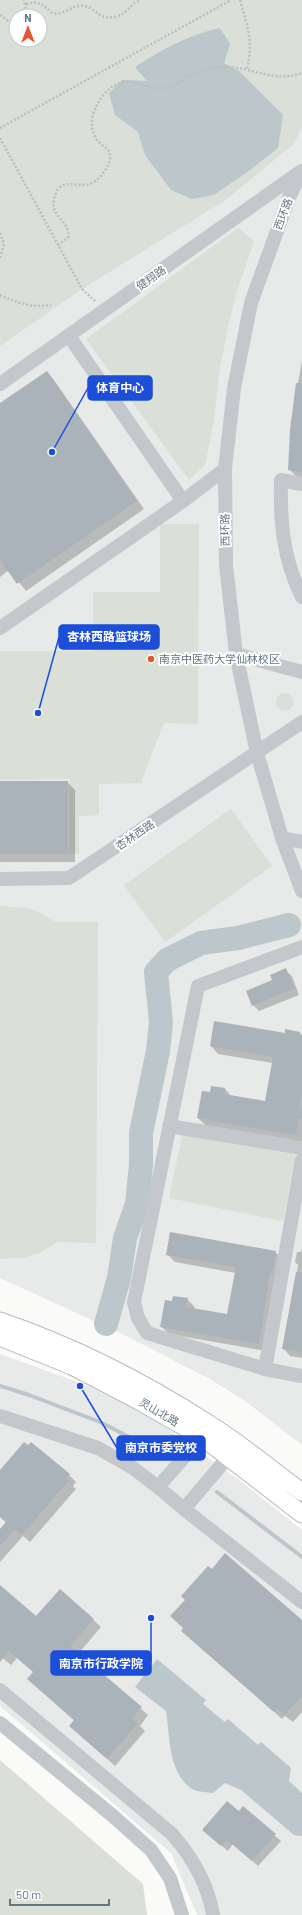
<svg xmlns="http://www.w3.org/2000/svg" width="302" height="1915" viewBox="0 0 302 1915" font-family="Barlow,'Noto Sans SC',sans-serif">
	<rect width="100%" height="100%" fill="#fafaf8"/>
	<!-- built -->
	<path fill="#e8e9e9" fill-rule="evenodd" d="M0,0H302V1445L245,1401L210,1379L118,1332L0,1278ZM16,16H40V40H16Z
		M0,1354L86,1385L156,1420L243,1483L302,1530V1915H197L171,1853L0,1706Z"/>
	<!-- green -->
	<path fill="#dadfd7" fill-rule="evenodd" d="M0,0H302V127L294,144L224,201L82,289L0,346ZM16,16H40V40H16Z
		M238,228L254,241L236,294L228,327L219,373L214,420L205,465L189,480L86,339Z
		M160,524H199L198,724L164,723L142,779V783L99,784V815L79,816V854H69V779L0,780V651H93V592H160Z
		M276 702a9 9 0 1 1 18 0a9 9 0 1 1-18 0Z
		M231,809L272,866L165,942L124,885Z
		M0,906L26,908L37,911L56,922H98L96,1243L58,1242L39,1253L28,1257L0,1259Z
		M183,1132L296,1155L283,1221L169,1198Z
		M0,1760L143,1884L147,1915H0Z"/>
	<!-- water -->
	<path fill="#bbc7cb" d="M220,28L230,44L224,63L239,71L283,115L278,148L250,170L214,195L192,199L171,190L145,155L138,132L115,115L109,93L122,80L147,81L135,67C163,49 188,35 220,28Z
		M157,1659L206,1700L203,1704L225,1722L228,1719L258,1745L261,1742L291,1768L289,1781L302,1793V1836L294,1835L241,1790L225,1783L213,1793C207,1792 196,1792 192,1789C168,1773 170,1736 166,1711L135,1687Z"/>
	<!-- shadow -->
	<path fill="#0003" d="M302,360V478L297,477L289,469L293,411Z
		M47,372L54,380L144,509L26,591L9,570L0,577V405Z
		M0,782H67L75,790V862H0Z
		M285,970L292,976L299,995L259,1011L253,1005L273,980Z
		M300,1033L302,1035V1142L206,1126L198,1118L211,1093L225,1089L232,1097L266,1103L273,1063L218,1054L211,1046Z
		M302,1247V1358L290,1356L283,1348L298,1265L295,1262L297,1252H301Z
		M275,1252L283,1259L266,1351L169,1334L161,1326L173,1302L187,1299L195,1307L194,1309L228,1315L236,1273L175,1262L167,1254Z
		M0,1471L69,1475L76,1482L73,1486L76,1489L30,1542L23,1536L0,1562V1531L7,1523L0,1517Z
		M212,1570L302,1621V1712L293,1722L285,1716L282,1719L182,1631Z
		M0,1587L36,1618L60,1590L101,1627L78,1654L148,1715L140,1726L145,1731L115,1766L78,1733L75,1721L28,1679L34,1672L17,1658L11,1665L0,1656Z
		M243,1808L281,1841L258,1866L233,1844L228,1851L209,1835Z"/>
	<g fill="none" stroke-linecap="round" stroke-linejoin="round">
		<!-- stream -->
		<path stroke="#bbc7cb" stroke-width="4" d="M0,1386L29,1395L100,1422L170,1458
			M217,1492L302,1557"/>
		<!-- river -->
		<path stroke="#bbc7cb" stroke-width="24" d="M106,1324L119,1278L125,1238L137,1204L141,1165V1133L158,1051L161,1022L156,972L167,960L201,943L238,938L289,925"/>
	</g>
	<!-- building -->
	<path fill="#aab3b9" d="M47,371L137,501L17,584L0,560V403Z
		M296,383H302V472L288,470L290,430Z
		M0,781H68V854H0Z
		M286,968L294,988L252,1006L246,991L272,980L270,975Z
		M214,1021L285,1033V1029L300,1032V1035H302V1093L300,1107L302,1109V1119L299,1118L296,1135L197,1118L202,1091L210,1092L211,1086L225,1088L224,1094L265,1101L273,1057L210,1046Z
		M170,1232L276,1251L272,1273H270L259,1344L160,1327L165,1300L172,1301L173,1296L188,1298L186,1307L227,1314L236,1267L166,1255Z
		M296,1272H302V1352L282,1349Z
		M24,1442L28,1445L31,1442L70,1474L66,1478L69,1480L22,1535L15,1529L0,1546V1529L6,1522L0,1517V1470Z
		M225,1553L302,1620V1695L285,1715L277,1709L274,1712L181,1631L183,1628L170,1616L185,1600L181,1596L208,1566L212,1569Z
		M0,1585L36,1616L60,1589L94,1619L70,1646L142,1707L132,1718L138,1723L107,1759L69,1726L74,1720L27,1679L33,1672L9,1651L0,1662Z
		M227,1801L239,1811L243,1806L276,1834L252,1861L227,1840L221,1846L202,1830Z"/>
	<g fill="none" stroke-linecap="round" stroke-linejoin="round">
		<!-- major casing -->
		<g stroke="#b5babe" stroke-width="19">
			<path id="major" d="M0,1321C73,1346 144,1382 209,1424C242,1444 271,1470 302,1492
				M0,1337L72,1366L139,1401L202,1437L302,1514"/>
		</g>
		<!-- path -->
		<path stroke="#bbbfc2" stroke-width="2.5" stroke-dasharray="2 2" stroke-linecap="butt" d="M240,0C247,26 254,41 247,69
			M26,4C41,0 42,5 52,13C64,16 72,4 84,6C97,8 99,22 118,16C128,13 131,3 140,0
			M0,15L8,21L16,20
			M23,16L26,9L24,0
			M0,128L231,0
			M0,138L82,289L95,301
			M0,233L4,244L0,258
			M58,245L68,238C71,217 43,218 58,189C70,176 87,196 103,173C107,168 111,162 110,156C110,150 106,148 102,145C84,130 93,107 105,93C128,69 143,91 165,88C173,87 178,83 184,79C196,71 213,66 228,67C256,68 273,83 302,73
			M0,295C17,303 32,308 51,305"/>
		<!-- minor -->
		<path stroke="#c3c8cc" stroke-width="14" d="M302,171L290,195L251,303L234,388L225,469L226,565L236,654L257,753L282,838L302,891
			M69,336L183,501
			M0,384L300,172
			M302,484L281,480C280,522 283,559 302,597
			M0,628L183,501L225,469
			M236,654L302,672
			M282,838L302,842
			M0,879L69,878L302,722
			M302,947L198,986L134,1302L138,1318L147,1333L265,1369L302,1376
			M169,1126L302,1148
			M265,1369L302,1160
			M0,1416L98,1448L133,1468L158,1487
			M202,1437L158,1487L184,1509L228,1457
			M184,1509L302,1602
			M0,1690L172,1834C193,1858 208,1884 213,1915
			M0,1723L113,1816L151,1850L170,1878L182,1915"/>
		<!-- major -->
		<use href="#major" stroke="#fff" stroke-width="17"/>
	</g>
	<!-- markers -->
	<circle fill="#e4572e" stroke="#fff" stroke-width="1.5" cx="151" cy="659" r="4"/>
	<g text-anchor="middle" stroke-width="4" stroke-linejoin="round" paint-order="stroke">
		<!-- street labels -->
		<g font-size="11" fill="#657683" stroke="#fff">
			<text transform="translate(283 214) rotate(-70)" y="4">西环路</text>
			<text transform="translate(151 278) rotate(-35)" y="4">健翔路</text>
			<text transform="translate(225 530) rotate(-91)" y="4">西环路</text>
			<text transform="translate(135 835) rotate(-34)" y="4">杏林西路</text>
			<text transform="translate(159 1412) rotate(30)" y="4">灵山北路</text>
		</g>
		<!-- poi labels -->
		<g font-size="11" fill="#657683" stroke="#fff" text-anchor="start">
			<text x="159" y="663">南京中医药大学仙林校区</text>
		</g>
	</g>
	<!-- callouts -->
	<path fill="none" stroke="#1d4ed8" stroke-width="1.5" d="M52 452L88 388M38 713L59 637M80 1386L117 1448M151 1618L151 1663"/>
	<g fill="#1d4ed8" stroke="#fff" stroke-width="1.5">
		<circle cx="52" cy="452" r="4"/>
		<circle cx="38" cy="713" r="4"/>
		<circle cx="80" cy="1386" r="4"/>
		<circle cx="151" cy="1618" r="4"/>
	</g>
	<g fill="#1d4ed8" stroke="#1d4ed8" stroke-width="1.5">
		<rect x="88" y="376" width="64" height="24" rx="4"/>
		<rect x="59" y="625" width="100" height="24" rx="4"/>
		<rect x="117" y="1436" width="88" height="24" rx="4"/>
		<rect x="51" y="1651" width="100" height="24" rx="4"/>
	</g>
	<g font-size="12" text-anchor="middle" font-weight="bold" fill="#fff">
		<text x="120" y="392">体育中心</text>
		<text x="109" y="641">杏林西路篮球场</text>
		<text x="161" y="1452">南京市委党校</text>
		<text x="101" y="1668">南京市行政学院</text>
	</g>
	<!-- north arrow -->
	<g transform="translate(28 28)"><circle r="19" fill="#ffffff" stroke="#c1c8cd"/>
	<path d="M0-3L7 15L0 10L-7 15Z" fill="#e4572e"/>
	<text y="-6" font-size="11" font-weight="bold" text-anchor="middle" fill="#657683">N</text>
	</g>
	<!-- scale -->
	<path d="M10 1899v6h99v-6" fill="none" stroke="#657683" stroke-width="2"/>
	<text x="16" y="1899" font-size="12" fill="#657683" stroke="#ffffff" stroke-width="3" paint-order="stroke">50 m</text>
</svg>
